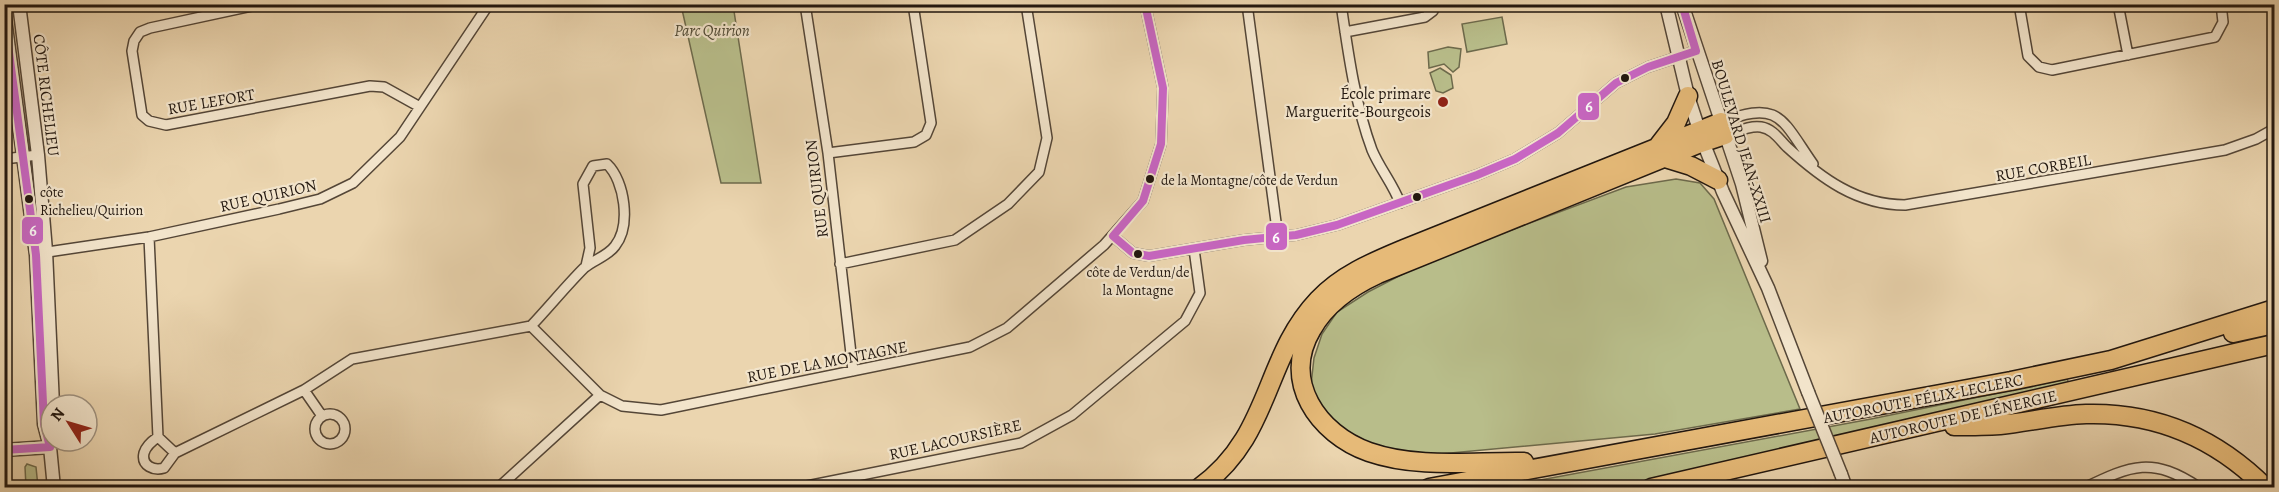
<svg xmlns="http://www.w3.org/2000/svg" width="2279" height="492" viewBox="0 0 2279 492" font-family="Alegreya,serif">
	<rect width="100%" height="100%" fill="#ebd5af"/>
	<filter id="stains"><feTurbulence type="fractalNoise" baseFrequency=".00333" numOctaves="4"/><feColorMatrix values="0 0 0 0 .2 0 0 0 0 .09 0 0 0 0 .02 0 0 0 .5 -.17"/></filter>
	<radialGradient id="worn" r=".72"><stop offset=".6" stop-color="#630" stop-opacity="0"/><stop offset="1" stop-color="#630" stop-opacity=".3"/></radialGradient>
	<!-- green -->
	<path fill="#b8bd8a" stroke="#6d6a4c" stroke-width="1.5" d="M681,5H733L761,183H721Z
		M1502,17L1507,44L1467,52L1462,24Z
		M1448,47L1461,49L1459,67L1453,72L1444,64L1429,68L1428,52Z
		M1440,68L1451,75L1453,88L1443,93L1436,91L1430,73Z
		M1676,179L1700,183L1714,199L1800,409L1655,434L1429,455L1376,447L1349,435L1326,415L1311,385L1314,358L1322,334L1337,312L1368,292L1426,262L1626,187Z
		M2067,379L2070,385L1617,487L1497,488L1871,419Z
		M27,464L36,467L38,487H26L25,467Z"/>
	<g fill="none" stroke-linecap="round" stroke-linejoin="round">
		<!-- minor casing -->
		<g stroke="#544637" stroke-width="12">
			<path id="minor" d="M261,4L150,28L140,32L134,41L132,51L142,115L149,121L166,125L370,86L384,87L420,107
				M805,4L828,153L853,371
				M1247,4L1278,237
				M1341,4C1348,52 1355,104 1372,150C1380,169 1393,184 1400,203
				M2019,4L2028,56L2039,67L2052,70L2215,37L2223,22L2221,4
				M2118,4L2128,55
				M1345,32L1425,17L1433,11L1436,4
				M1721,122C1780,100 1781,118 1813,164
				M1725,135C1736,132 1750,125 1761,127C1773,129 1779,139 1787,147C1821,178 1857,205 1905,205L2225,150L2256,139L2274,129
				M828,153L914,142L926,135L931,123L913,4
				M4,159L38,155
				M1113,236L1133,253L1149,256L1244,240L1296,235L1337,225L1477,175L1515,159L1558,133L1616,83L1648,67L1696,51
				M149,237L158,437L175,453
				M41,253L149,237L279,209L320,199L353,183L400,137L489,4
				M840,264L955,240L1008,204L1039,172L1047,138L1026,4
				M531,326L600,395L622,406L661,410L970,347L1007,328L1104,245L1143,201L1161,144L1163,88L1145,4
				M531,326C549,307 566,286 584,268C593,260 608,256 615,246C631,226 625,181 607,164L593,166L583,184L590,248L586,266
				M304,390L322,416
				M315 429a15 15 0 1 1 30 0a15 15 0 1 1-30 0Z
				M158,437C152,441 146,446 144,453C141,466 154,471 164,468L175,453L304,390L352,359L531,326
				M498,488L600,395
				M797,488L1021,443L1072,415L1185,321L1200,293L1194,249
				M2084,488C2132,465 2152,456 2200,488"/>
		</g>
		<!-- tertiary casing -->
		<g stroke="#544637" stroke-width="15">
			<path id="tertiary" d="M19,4L38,155L46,251L53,405
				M1666,4L1688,96L1703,142L1723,192L1768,288L1808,392
				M1682,4L1742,184L1761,261
				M4,11L36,255L44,424L50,447L54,488
				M4,450L50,447
				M1841,474L1846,488"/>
		</g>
		<!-- motorway casing -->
		<g stroke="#22170f" stroke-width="21">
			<path id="motorway" d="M1659,145L1676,123L1688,96
				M1665,158L1691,166L1718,180
				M2233,333L2274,324
				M1954,426C1969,426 1985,426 2000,425C2029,422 2057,415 2086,414C2157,412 2216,438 2266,488
				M1524,462C1473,461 1418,469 1369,452C1318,434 1281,381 1312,329C1326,304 1352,286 1378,274L1698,144L1725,135
				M1199,488C1272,436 1263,358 1318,300C1341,275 1373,262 1404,249L1721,122
				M1429,488L2011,381L2111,360L2274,309
				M1651,488L2274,344"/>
		</g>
		<!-- minor -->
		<use href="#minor" stroke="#f2e4cb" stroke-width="9"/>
		<!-- tertiary -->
		<use href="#tertiary" stroke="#f2e4cb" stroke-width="12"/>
		<!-- motorway -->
		<use href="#motorway" stroke="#e6ba78" stroke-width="18"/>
		<!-- tertiary-bridge casing -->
		<g stroke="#544637" stroke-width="15" stroke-linecap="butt">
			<path id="tertiary-bridge" d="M1808,392L1841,474"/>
		</g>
		<!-- tertiary-bridge -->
		<use href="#tertiary-bridge" stroke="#f2e4cb" stroke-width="12"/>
		<!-- bus-1 casing -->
		<g stroke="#f2e4cb" stroke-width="12">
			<path id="bus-1" d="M4,15L36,255L44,424L50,447
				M1113,236L1133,253L1149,256L1244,240L1296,235L1337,225L1477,175L1515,159L1558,133L1616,83L1648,67L1696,51L1682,4
				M1113,236L1143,201L1161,144L1163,88L1145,4
				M4,450L50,447"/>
		</g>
		<!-- bus-1 -->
		<use href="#bus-1" stroke="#c866c3" stroke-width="8"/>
	</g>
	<!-- markers -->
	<g fill="#22170f" stroke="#f2e4cb" stroke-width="2">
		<circle cx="1625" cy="78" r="5"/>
		<circle cx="1150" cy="179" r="5"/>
		<circle cx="1417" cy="197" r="5"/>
		<circle cx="29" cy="199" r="5"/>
		<circle cx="1138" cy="254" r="5"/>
	</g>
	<circle fill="#8f2418" stroke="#f2e4cb" stroke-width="2" cx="1443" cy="102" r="6"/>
	<g text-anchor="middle" stroke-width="4.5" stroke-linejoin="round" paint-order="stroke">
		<!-- bus labels -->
		<g font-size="14" fill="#22170f" stroke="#f2e4cb" text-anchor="start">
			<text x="1161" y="185">de la Montagne/côte de Verdun</text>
			<text x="40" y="197">côte<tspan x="40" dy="18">Richelieu/Quirion</tspan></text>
			<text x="1138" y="277" text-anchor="middle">côte de Verdun/de<tspan x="1138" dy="18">la Montagne</tspan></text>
		</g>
		<!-- park labels -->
		<g font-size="16" font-style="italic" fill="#4f4934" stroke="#f2e4cb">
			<text x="712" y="36">Parc Quirion</text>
		</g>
		<!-- poi labels -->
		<g font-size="16" fill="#22170f" stroke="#f2e4cb" text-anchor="end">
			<text x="1431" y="99">École primare<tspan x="1431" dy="18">Marguerite-Bourgeois</tspan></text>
		</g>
		<!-- street labels -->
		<g font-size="16" fill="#22170f" stroke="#f2e4cb">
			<text transform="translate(47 95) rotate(83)" y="6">CÔTE RICHELIEU</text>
			<text transform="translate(211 101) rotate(-10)" y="6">RUE LEFORT</text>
			<text transform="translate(1742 141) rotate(73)" y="6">BOULEVARD JEAN-XXIII</text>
			<text transform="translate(2043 167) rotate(-10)" y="6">RUE CORBEIL</text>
			<text transform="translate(816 189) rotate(-97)" y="6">RUE QUIRION</text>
			<text transform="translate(268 195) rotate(-13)" y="6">RUE QUIRION</text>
			<text transform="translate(827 361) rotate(-11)" y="6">RUE DE LA MONTAGNE</text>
			<text transform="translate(1923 398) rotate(-11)" y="6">AUTOROUTE FÉLIX-LECLERC</text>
			<text transform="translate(1963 416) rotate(-13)" y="6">AUTOROUTE DE L'ÉNERGIE</text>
			<text transform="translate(955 439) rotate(-13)" y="6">RUE LACOURSIÈRE</text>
		</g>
	</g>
	<g stroke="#f2e4cb" stroke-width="2">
		<rect x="1577" y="92" width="23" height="29" rx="6" fill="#c866c3"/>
		<rect x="21" y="216" width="23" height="29" rx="6" fill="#c866c3"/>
		<rect x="1265" y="222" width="23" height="29" rx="6" fill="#c866c3"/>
	</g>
	<g font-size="16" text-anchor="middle" font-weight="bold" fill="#fff">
		<text x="1589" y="112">6</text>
		<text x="33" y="236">6</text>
		<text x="1276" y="243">6</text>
	</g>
	<!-- margin -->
	<rect width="2279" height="492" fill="none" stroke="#ebd5af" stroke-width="24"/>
	<rect x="6" y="6" width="2267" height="480" fill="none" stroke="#22170f" stroke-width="3"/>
	<rect x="12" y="12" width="2255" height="468" fill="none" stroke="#22170f" stroke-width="1.5"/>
	<!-- north arrow -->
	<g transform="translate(69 423) rotate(307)"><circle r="28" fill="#f2e4cb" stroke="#9f9280" stroke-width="1.5"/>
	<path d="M0-4.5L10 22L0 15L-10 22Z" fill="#8f2418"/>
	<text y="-9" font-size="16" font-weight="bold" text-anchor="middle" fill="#22170f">N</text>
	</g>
	<rect width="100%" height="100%" filter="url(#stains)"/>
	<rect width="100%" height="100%" fill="url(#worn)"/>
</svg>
